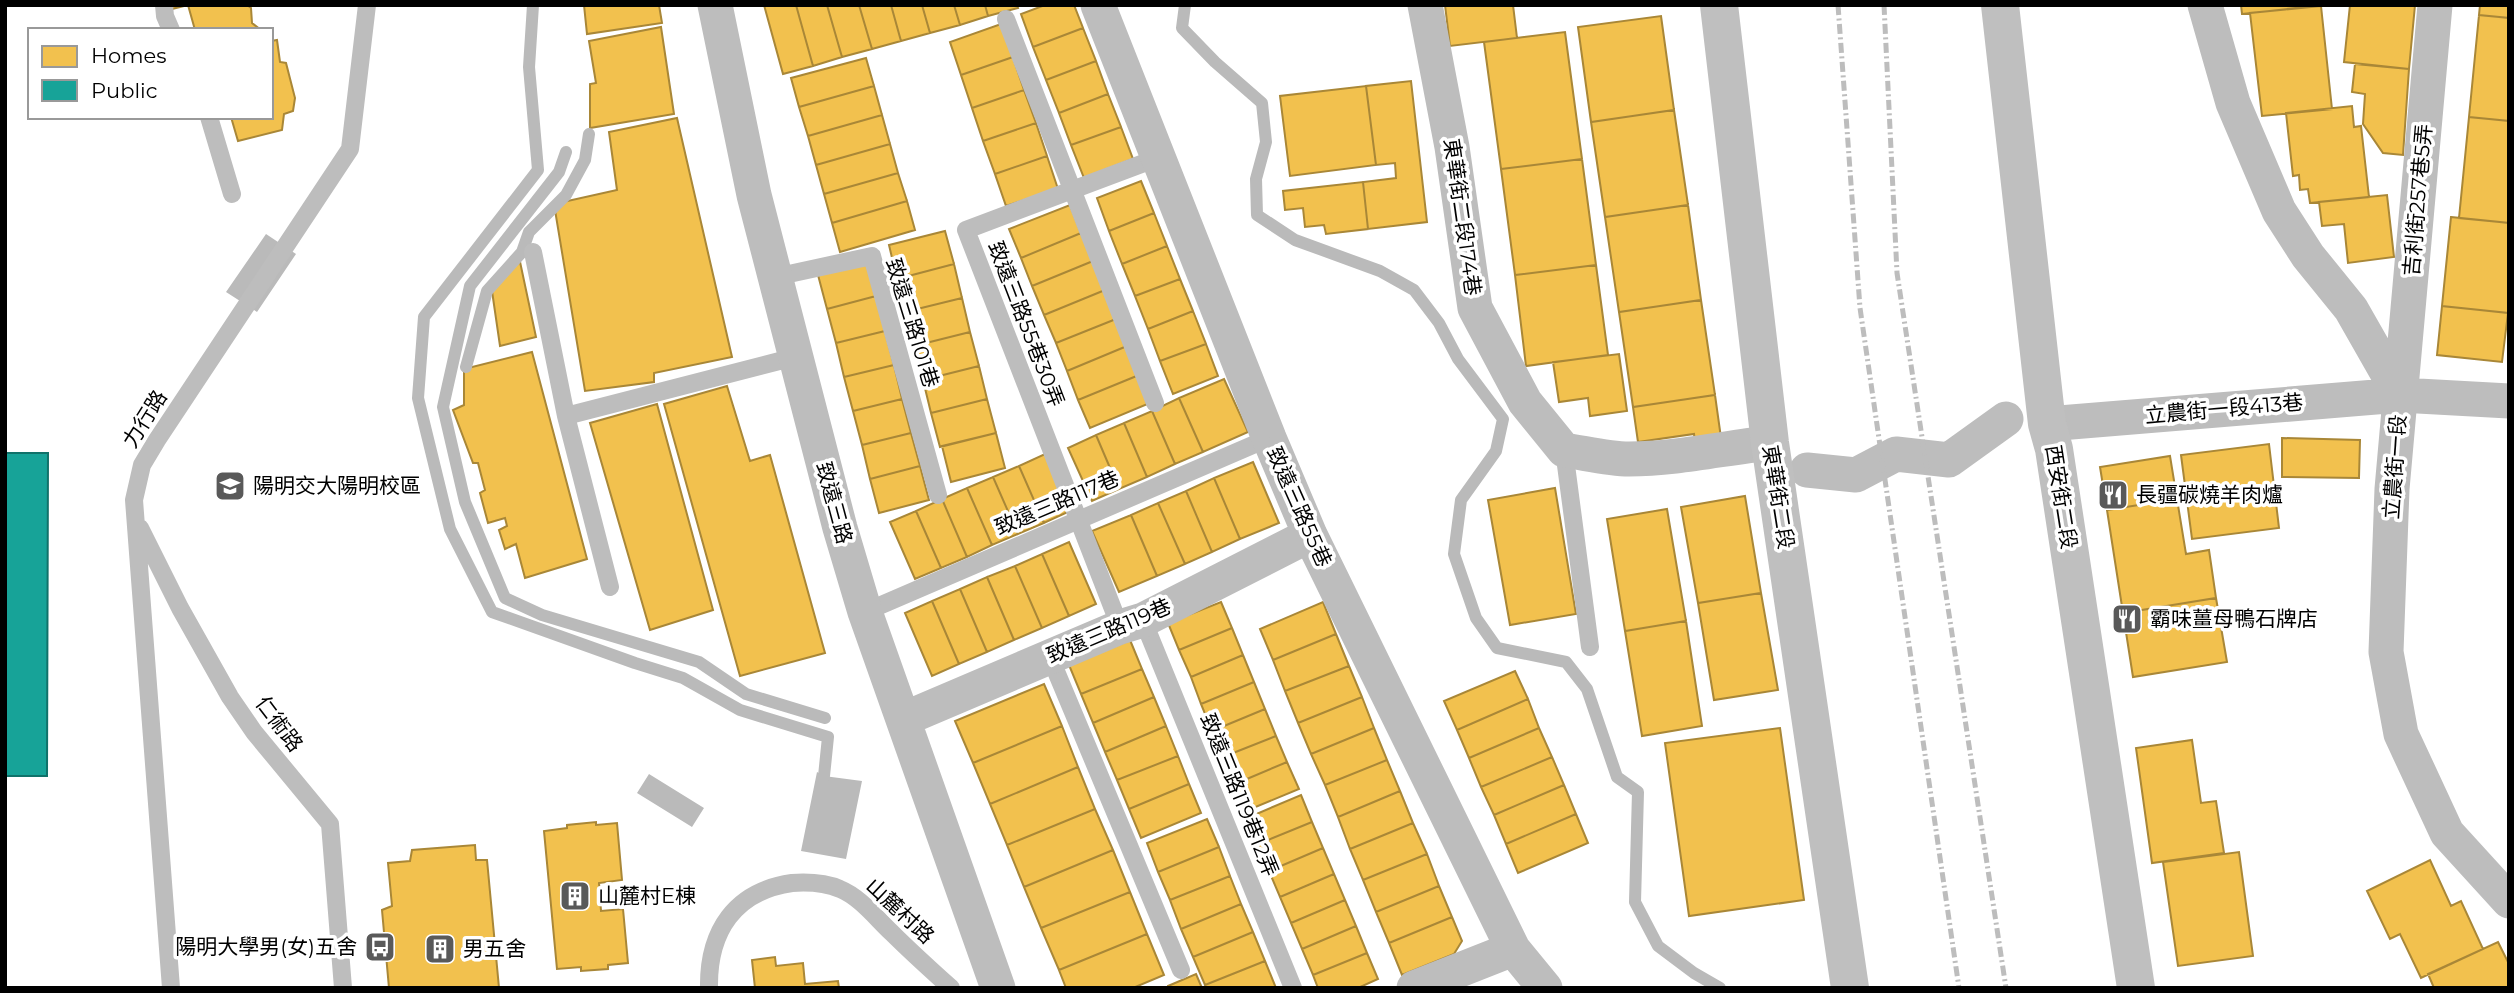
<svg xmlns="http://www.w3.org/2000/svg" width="2514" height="993" viewBox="0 0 2514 993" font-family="Montserrat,'Noto Sans TC',sans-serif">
	<rect width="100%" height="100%" fill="#fff"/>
	<!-- water -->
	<path fill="#bababa" d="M266,234L296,254L257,312L226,292Z
		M817,772L824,776L862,781L846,859L801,851Z
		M649,774L704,808L692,827L637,793Z"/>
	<!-- homes -->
	<path fill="#f2c14e" stroke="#a98737" stroke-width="2" d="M171,5H247L251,8L252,23L261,30H195L188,5L172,9Z
		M584,5H659L662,23L587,34Z
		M764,5H796L813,66L783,74Z
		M796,5H827L842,57L813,66Z
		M827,5H859L872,49L842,57Z
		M859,5H891L901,41L872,49Z
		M891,5H922L930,33L901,41Z
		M922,5H954L960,25L930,33Z
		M954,5H985L988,16L960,25Z
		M985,5H1017L1018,8L988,16Z
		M1045,5H1074L1083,28L1033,47L1021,14Z
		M1445,5H1513L1517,38L1450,46Z
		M2241,5H2305V7L2242,14Z
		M2350,5H2415L2409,69L2344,62Z
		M2480,5H2509V18L2479,15Z
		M2321,6L2332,109L2262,116L2250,13Z
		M2479,15L2509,18V121L2469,117Z
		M1661,16L1674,110L1591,122L1578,27Z
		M1001,24L1013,57L961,75L950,42Z
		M661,27L674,114L590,128V84L596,83L589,41Z
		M1083,28L1096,61L1046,80L1033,47Z
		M1565,32L1582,159L1501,169L1484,42Z
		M277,40L280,62L286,63L295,98L293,111L284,114L282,130L238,141L231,117H271V41Z
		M1013,57L1024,90L972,108L961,75Z
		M866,58L874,86L799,107L791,78Z
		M1096,61L1108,94L1059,113L1046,80Z
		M2355,64L2409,69L2403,155L2383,153L2363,124L2365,94L2352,92Z
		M1411,81L1427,222L1368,229L1363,182L1396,178L1395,163L1376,165L1366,86Z
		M874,86L882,115L808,136L799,107Z
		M1366,86L1376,165L1290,176L1280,96Z
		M1024,90L1036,123L983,141L972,108Z
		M1108,94L1121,127L1071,145L1059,113Z
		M2352,106L2354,127L2361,126L2369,197L2310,203L2308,189L2300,190L2299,175L2293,176L2286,113Z
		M1674,110L1688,205L1605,217L1591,122Z
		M882,115L890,144L816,165L808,136Z
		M2469,117L2509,121V223L2459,218Z
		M677,118L732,357L654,373V382L585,391L554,204L617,190L609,132Z
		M1036,123L1047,156L995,174L983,141Z
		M1121,127L1133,159L1084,178L1071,145Z
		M890,144L898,173L824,194L816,165Z
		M1047,156L1058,189L1006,206L995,174Z
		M1582,159L1596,265L1515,275L1501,169Z
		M898,173L907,201L832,223L824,194Z
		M1141,181L1154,213L1109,231L1097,198Z
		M1363,182L1368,229L1326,234L1324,225L1305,227L1303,208L1285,210L1283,191Z
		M2387,195L2394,257L2348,263L2344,224L2322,226L2319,202Z
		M907,201L915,230L840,252L832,223Z
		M1070,205L1081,233L1021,258L1009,229Z
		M1688,205L1701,300L1619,312L1605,217Z
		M1154,213L1167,246L1122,264L1109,231Z
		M2451,217L2509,223L2508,313L2442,306Z
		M945,231L954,264L897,279L889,245Z
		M1081,233L1093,261L1032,286L1021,258Z
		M1167,246L1180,279L1135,296L1122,264Z
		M519,257L536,337L500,346L492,291Z
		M1093,261L1105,290L1044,315L1032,286Z
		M868,262L876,296L827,309L818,275Z
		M954,264L962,298L905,312L897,279Z
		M1596,265L1608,355L1526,366L1515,275Z
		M1180,279L1193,311L1148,329L1135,296Z
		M1105,290L1116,319L1056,343L1044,315Z
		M876,296L885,331L836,343L827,309Z
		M962,298L970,332L914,346L905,312Z
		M1701,300L1715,395L1633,407L1619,312Z
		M2442,306L2508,313L2502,362L2437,355Z
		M1193,311L1206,344L1160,361L1148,329Z
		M1116,319L1127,346L1067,371L1056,343Z
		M885,331L894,365L844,377L836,343Z
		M970,332L979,366L923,380L914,346Z
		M1206,344L1218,376L1173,394L1160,361Z
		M1127,346L1139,375L1078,400L1067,371Z
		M532,352L587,559L525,578L516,544L505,549L499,530L507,526L505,518L488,523L480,493L485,490L478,463H473L453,410L464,405V369Z
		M1619,354L1627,411L1590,416L1588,398L1559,402L1553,362Z
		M894,365L902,399L853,411L844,377Z
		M979,366L987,399L931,413L923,380Z
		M1139,375L1150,403L1090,428L1078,400Z
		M1224,379L1248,432L1203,452L1179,398Z
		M727,386L750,461L770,455L825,653L740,676L664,404Z
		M1715,395L1722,445L1696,449L1694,434L1638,442L1633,407Z
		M1179,398L1203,452L1175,464L1152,411Z
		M902,399L911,433L862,445L853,411Z
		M987,399L996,433L940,447L931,413Z
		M657,404L713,610L650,630L590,423Z
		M1152,411L1175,464L1147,477L1124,423Z
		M1124,423L1147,477L1119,489L1096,435Z
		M911,433L920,466L870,479L862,445Z
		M996,433L1005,468L951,482L942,446Z
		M1096,435L1119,489L1092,501L1068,448Z
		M2282,438L2360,440L2359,478L2282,477Z
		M2269,444L2279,528L2192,539L2181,455Z
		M1045,454L1070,511L1044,523L1019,466Z
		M2170,456L2177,499L2107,510L2100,467Z
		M1253,462L1279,523L1240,539L1214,478Z
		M920,466L929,500L879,513L870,479Z
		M1019,466L1044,523L1018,534L993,477Z
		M993,477L1018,534L992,545L967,488Z
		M1214,478L1240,539L1212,552L1186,491Z
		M967,488L992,545L967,557L942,499Z
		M1555,488L1576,614L1510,625L1488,500Z
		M1186,491L1212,552L1185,564L1158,503Z
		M1745,496L1761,593L1698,603L1681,507Z
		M942,499L967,557L941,568L916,511Z
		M2177,499L2186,554L2209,550L2216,598L2123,613L2107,510Z
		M1158,503L1185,564L1157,576L1131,515Z
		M1667,509L1686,621L1625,631L1607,519Z
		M916,511L941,568L915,579L890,522Z
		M1131,515L1157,576L1119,592L1092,531Z
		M1069,542L1096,604L1069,616L1042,554Z
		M1042,554L1069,616L1042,628L1015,566Z
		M1015,566L1042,628L1014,640L987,577Z
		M987,577L1014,640L987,652L960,589Z
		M960,589L987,652L959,664L932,601Z
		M1761,593L1778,690L1714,700L1698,603Z
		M2216,598L2227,662L2133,677L2123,613Z
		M932,601L959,664L932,676L905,613Z
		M1221,602L1232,628L1179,650L1168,623Z
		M1323,602L1336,634L1273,660L1260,629Z
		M1686,621L1702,726L1642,736L1625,631Z
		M1232,628L1243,655L1191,677L1179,650Z
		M1336,634L1349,666L1285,691L1273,660Z
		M1130,640L1142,669L1081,694L1069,665Z
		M1243,655L1254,682L1201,704L1191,677Z
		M1349,666L1362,697L1298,723L1285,691Z
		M1142,669L1154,697L1093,723L1081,694Z
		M1515,671L1528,699L1457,730L1444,701Z
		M1254,682L1265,709L1212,731L1201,704Z
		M1044,684L1062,726L973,763L955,721Z
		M1154,697L1166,726L1105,752L1093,723Z
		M1362,697L1374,728L1311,754L1298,723Z
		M1528,699L1539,728L1469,758L1457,730Z
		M1265,709L1276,736L1223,757L1212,731Z
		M1062,726L1078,767L990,804L973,763Z
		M1166,726L1178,756L1117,780L1105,752Z
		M1374,728L1387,760L1325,785L1311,754Z
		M1539,728L1552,757L1481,787L1469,758Z
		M1780,728L1804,900L1689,916L1665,743Z
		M1276,736L1287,762L1235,784L1223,757Z
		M2192,740L2201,803L2216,801L2224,853L2152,863L2136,748Z
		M1178,756L1189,784L1129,809L1117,780Z
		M1552,757L1564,785L1494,815L1481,787Z
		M1387,760L1400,791L1338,817L1325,785Z
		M1287,762L1299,789L1246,811L1235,784Z
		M1078,767L1095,809L1007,845L990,804Z
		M1189,784L1201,813L1141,838L1129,809Z
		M1564,785L1576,814L1506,844L1494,815Z
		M1400,791L1413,823L1350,849L1338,817Z
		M1301,795L1312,822L1258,844L1247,818Z
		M1095,809L1113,850L1024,887L1007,845Z
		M1576,814L1588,843L1518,873L1506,844Z
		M1207,819L1219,847L1158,872L1147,843Z
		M596,822V825L617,823L622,880L599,883L601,911L623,909L628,963L608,965V969L581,971V967L557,969L544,831L567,828V825Z
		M1312,822L1323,848L1269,871L1258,844Z
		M1413,823L1427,854L1363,880L1350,849Z
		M475,845L476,860H487L499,988H389L382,910L392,906L388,863L410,861L412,850Z
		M1219,847L1230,876L1170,900L1158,872Z
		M1323,848L1334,874L1280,897L1269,871Z
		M1113,850L1130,892L1041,928L1024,887Z
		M2239,852L2253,956L2178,966L2163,862Z
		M1427,854L1439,886L1376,912L1363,880Z
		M2430,860L2451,906L2461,901L2483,949L2421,978L2400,934L2390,939L2367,891Z
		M1334,874L1345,900L1291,923L1280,897Z
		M1230,876L1241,904L1181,929L1170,900Z
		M1439,886L1452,917L1389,943L1376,912Z
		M1130,892L1147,934L1059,970L1041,928Z
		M1345,900L1356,926L1302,949L1291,923Z
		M1241,904L1253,932L1193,957L1181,929Z
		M1452,917L1462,941L1454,954L1402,975L1389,943Z
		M1356,926L1367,953L1313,975L1302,949Z
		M1253,932L1265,961L1205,985L1193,957Z
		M1147,934L1164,975L1133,988H1066L1059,970Z
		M2498,942L2509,964V988H2434L2428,974Z
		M1367,953L1378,979L1358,988H1318L1313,975Z
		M775,957L776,966L803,963L805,984L838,981L839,988H755L752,960Z
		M1265,961L1276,988H1206L1205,985Z
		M1196,974L1202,988H1168V986Z"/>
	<!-- public -->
	<path fill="#17a398" stroke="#10726a" stroke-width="2" d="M5,453H48L47,776H5Z"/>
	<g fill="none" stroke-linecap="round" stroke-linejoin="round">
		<!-- stream -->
		<path stroke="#bababa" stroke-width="12" d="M533,5L529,67L538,170L424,317L418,398L450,529L492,612L635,663L683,678L740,710L828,737L824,776
			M1185,5L1182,28L1215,62L1262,103L1266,142L1256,179L1257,215L1295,240L1380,271L1414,290L1439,323L1458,359L1503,419L1496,451L1461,500L1454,554L1476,618L1497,648L1566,662L1587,689L1617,777L1638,792L1635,902L1658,946L1694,973L1720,988
			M566,152L559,172L470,286L443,407L465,502L505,598L542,615L699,662L746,694L825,718
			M466,367L487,291L522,252L529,232L566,195L585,160L589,134"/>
		<!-- lane -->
		<path stroke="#bdbdbd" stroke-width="18" d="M164,5L165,16L171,30
			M1006,19L1155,403
			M209,117L232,194
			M533,252L566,416L610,587
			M775,277L872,256L938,495
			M566,416L795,357
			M1564,450L1590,647
			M140,528L180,608L230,697L254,732L330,824L343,988
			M865,612L1269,438
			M1143,620L1293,988
			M1120,627L966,230L1160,157
			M1050,657L1181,970
			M171,988L134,500L142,465L157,440L350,149L367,5
			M709,988C708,931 735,891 792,883C807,882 826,883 840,889C860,897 876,918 892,933C911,952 931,970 951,988"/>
		<!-- street -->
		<path stroke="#bdbdbd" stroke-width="35" d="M715,5L754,195L840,528L865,612L998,988
			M1098,5L1269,438L1310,535L1513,949L1545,988
			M1425,5L1452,147L1475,308L1525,402L1564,450C1585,453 1608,459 1629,459C1677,459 1723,448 1770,443
			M2205,5L2233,103L2279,211L2308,256L2351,309L2400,395
			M2435,5L2392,489L2386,652L2401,734L2447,833L2509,901
			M2047,424L2400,395L2509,401
			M1807,470L1856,475L1896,454L1949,460L2006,419
			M904,719L1120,627L1143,620L1310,535
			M1414,988L1513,949"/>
		<!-- secondary -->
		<path stroke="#bfbfbf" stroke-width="38" d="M1719,5L1770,443L1850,988
			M2000,5L2047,424L2054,449L2136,988"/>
		<!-- rail -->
		<path stroke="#bdbdbd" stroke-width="5" stroke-dasharray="10 3.5 2 3.5" stroke-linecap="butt" d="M1838,5L1860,308L1959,988
			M1884,5L1897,273L2006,988"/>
	</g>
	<!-- icons -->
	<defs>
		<g id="university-square" transform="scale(1.575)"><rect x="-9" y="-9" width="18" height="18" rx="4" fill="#595959" stroke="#fff"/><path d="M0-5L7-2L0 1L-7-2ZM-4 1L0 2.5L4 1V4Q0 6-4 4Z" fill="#fff"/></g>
		<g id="restaurant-square" transform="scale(1.575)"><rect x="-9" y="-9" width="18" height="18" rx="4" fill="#595959" stroke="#fff"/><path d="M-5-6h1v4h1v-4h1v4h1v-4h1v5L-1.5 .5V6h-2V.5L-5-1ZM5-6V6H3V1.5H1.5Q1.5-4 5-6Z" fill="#fff"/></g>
		<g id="building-square" transform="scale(1.575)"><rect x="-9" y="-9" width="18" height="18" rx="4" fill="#595959" stroke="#fff"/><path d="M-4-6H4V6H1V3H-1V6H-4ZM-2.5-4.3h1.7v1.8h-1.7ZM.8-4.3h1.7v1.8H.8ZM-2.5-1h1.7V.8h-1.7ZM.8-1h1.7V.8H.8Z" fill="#fff"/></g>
		<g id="bus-square" transform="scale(1.575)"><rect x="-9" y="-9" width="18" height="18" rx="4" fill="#595959" stroke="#fff"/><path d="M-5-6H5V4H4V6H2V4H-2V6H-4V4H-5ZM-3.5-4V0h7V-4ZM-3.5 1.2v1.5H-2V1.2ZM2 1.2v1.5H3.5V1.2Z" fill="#fff"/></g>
	</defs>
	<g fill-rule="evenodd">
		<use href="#university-square" x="230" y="486"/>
		<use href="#restaurant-square" x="2113" y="495"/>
		<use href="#restaurant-square" x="2127" y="619"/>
		<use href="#building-square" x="575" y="896"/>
		<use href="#bus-square" x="380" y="947"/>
		<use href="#building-square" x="440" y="949"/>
	</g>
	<g text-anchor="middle" stroke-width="7" stroke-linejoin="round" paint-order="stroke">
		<!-- street labels -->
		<g font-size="21" fill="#000" stroke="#fff">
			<text transform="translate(2418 200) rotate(-85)" y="7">吉利街257巷5弄</text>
			<text transform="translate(1462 217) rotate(82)" y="7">東華街二段174巷</text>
			<text transform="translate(912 323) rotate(73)" y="7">致遠三路101巷</text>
			<text transform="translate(1026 324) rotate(69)" y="7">致遠三路55巷30弄</text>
			<text transform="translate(2224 409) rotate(-5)" y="7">立農街一段413巷</text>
			<text transform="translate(145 419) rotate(-58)" y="7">力行路</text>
			<text transform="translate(2395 467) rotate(-86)" y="7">立農街一段</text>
			<text transform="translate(1778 497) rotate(81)" y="7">東華街二段</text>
			<text transform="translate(2061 497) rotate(81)" y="7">西安街二段</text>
			<text transform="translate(834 503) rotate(75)" y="7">致遠三路</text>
			<text transform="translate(1057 503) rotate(-23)" y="7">致遠三路117巷</text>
			<text transform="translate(1299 507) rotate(66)" y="7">致遠三路55巷</text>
			<text transform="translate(1109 631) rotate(-23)" y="7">致遠三路119巷</text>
			<text transform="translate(279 724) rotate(53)" y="7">仁術路</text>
			<text transform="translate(1239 795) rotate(68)" y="7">致遠三路119巷12弄</text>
			<text transform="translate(900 911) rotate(43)" y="7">山麓村路</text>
		</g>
		<!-- poi labels -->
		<g font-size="21" fill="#000" stroke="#fff" text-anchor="start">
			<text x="253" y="493">陽明交大陽明校區</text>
			<text x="2136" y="502">長疆碳燒羊肉爐</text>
			<text x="2150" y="626">霸味薑母鴨石牌店</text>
			<text x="598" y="903">山麓村E棟</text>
			<text x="357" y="954" text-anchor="end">陽明大學男(女)五舍</text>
			<text x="463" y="956">男五舍</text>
		</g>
	</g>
	<!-- border -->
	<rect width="2514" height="993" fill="none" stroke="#000000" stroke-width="14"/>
	<!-- legend -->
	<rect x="28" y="28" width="245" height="91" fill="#ffffff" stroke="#999999" stroke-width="2"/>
	<rect x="42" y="46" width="35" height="21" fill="#f2c14e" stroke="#999999" stroke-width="2"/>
	<text x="91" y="63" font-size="21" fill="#000000">Homes</text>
	<rect x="42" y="80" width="35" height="21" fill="#17a398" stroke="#999999" stroke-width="2"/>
	<text x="91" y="98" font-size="21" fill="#000000">Public</text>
</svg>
